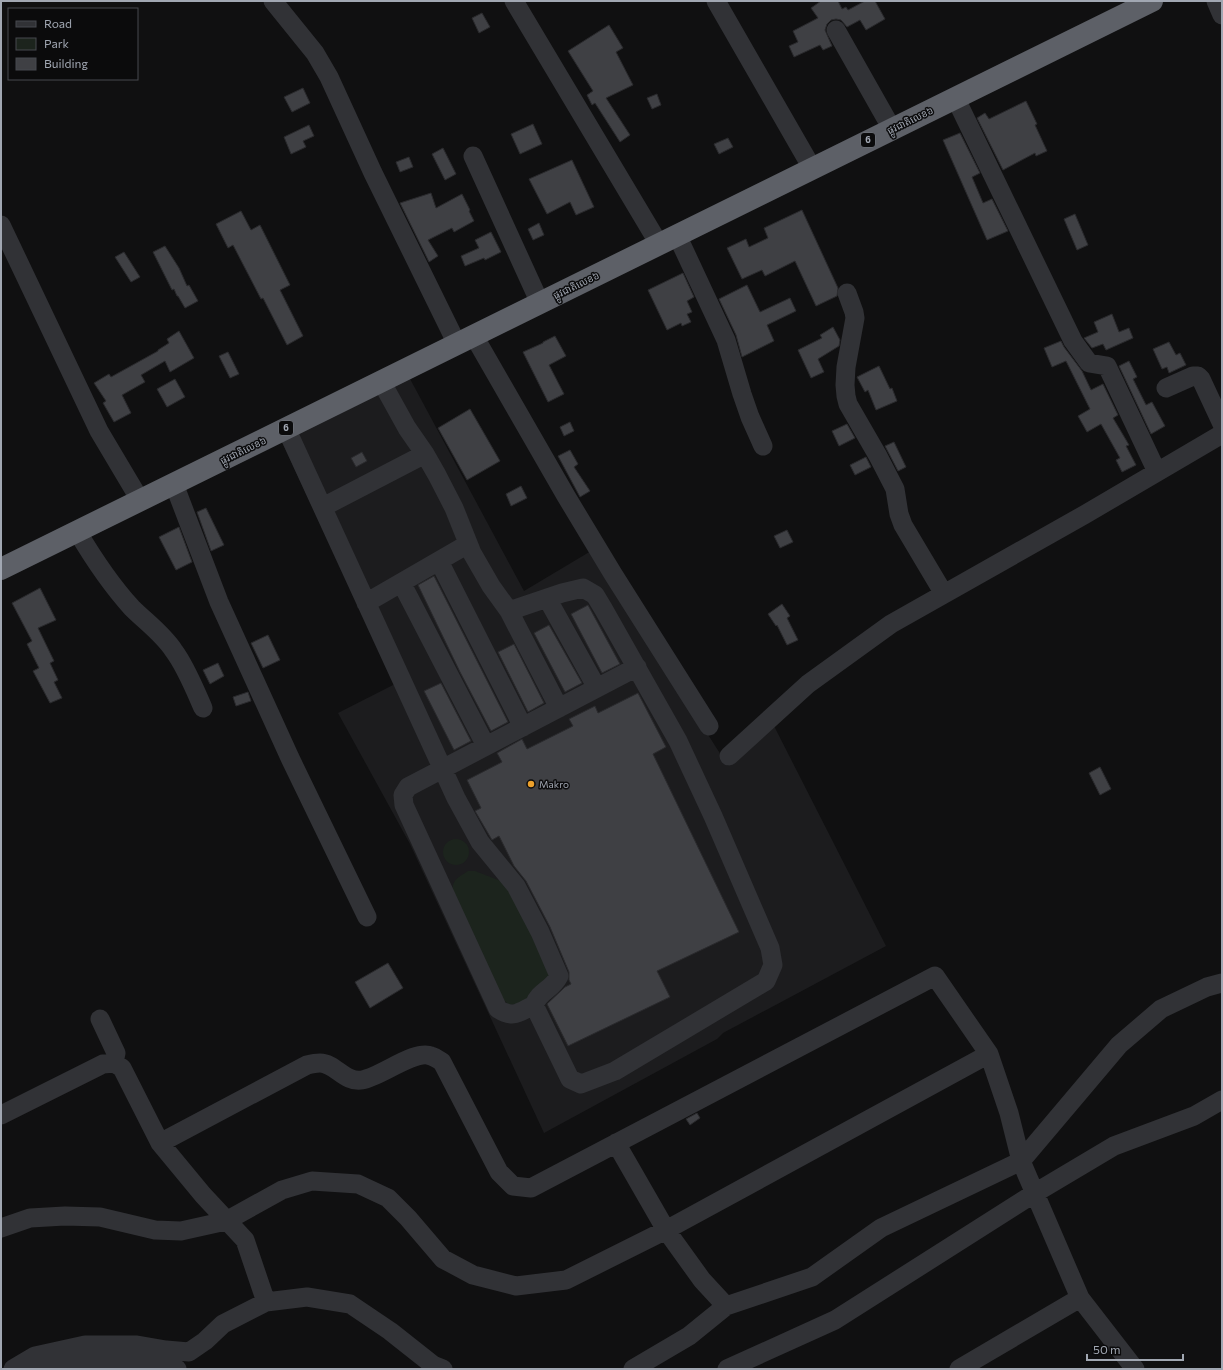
<svg xmlns="http://www.w3.org/2000/svg" width="1223" height="1370" viewBox="0 0 1223 1370" font-family="Commissioner,'Noto Sans Khmer',sans-serif">
	<rect width="100%" height="100%" fill="#101011"/>
	<!-- built -->
	<path fill="#1c1c1e" d="M409,377L524,591L591,551L728,766L773,724L886,946L723,1033L717,1039L544,1133L410,844L338,713L395,684L281,440Z"/>
	<!-- green -->
	<path fill="#1c241d" d="M443 852a13 13 0 1 1 26 0a13 13 0 1 1-26 0Z
		M468,871H475L506,883L549,971L550,980C540,991 525,1005 509,1005L503,999L453,892C451,880 459,877 468,871Z"/>
	<!-- building -->
	<path fill="#3f4044" stroke="#2a2a2d" d="M821,1H838L842,9L846,7L848,10L865,1H875L885,19L866,30L860,20L847,27L841,20L836,19L831,20L827,24L825,30L832,46L823,50L820,45L794,57L789,46L798,42L793,31L818,18L811,8Z
		M482,13L490,27L479,33L472,18Z
		M609,25L623,48L616,52L633,85L606,98L630,135L620,142L595,103L592,105L587,95L593,91L568,51Z
		M303,88L310,103L292,112L284,97Z
		M657,94L661,105L652,109L647,98Z
		M1026,101L1037,124L1035,125L1047,151L1036,156L1035,153L1003,170L977,118L985,113L989,119Z
		M533,124L542,144L520,154L511,134Z
		M309,125L314,136L303,141L306,147L291,154L284,137Z
		M960,133L980,173L972,177L983,203L992,199L1008,231L987,240L943,140Z
		M728,138L733,147L719,154L714,144Z
		M443,148L456,174L445,180L432,154Z
		M409,157L413,167L400,172L396,162Z
		M572,160L594,207L576,215L570,202L547,214L529,179Z
		M431,193L436,208L462,194L470,210L469,211L474,221L454,232L452,228L428,240L438,256L429,262L400,203Z
		M802,210L838,288L837,296L816,306L795,261L765,276L762,270L742,279L727,248L746,239L749,247L768,238L764,228Z
		M241,211L251,230L260,225L290,285L280,290L303,336L287,345L263,298L261,299L233,245L228,248L216,224Z
		M1075,214L1088,245L1077,250L1064,219Z
		M539,223L544,235L533,240L528,229Z
		M491,232L501,252L485,260L484,258L465,266L461,256L479,248L475,240Z
		M165,246L179,268L187,286L189,285L198,301L185,308L178,296H177L174,289L172,290L153,252Z
		M124,252L140,277L131,282L115,257Z
		M683,273L694,297L687,301L692,312L687,314L691,322L682,326L681,323L667,330L648,290Z
		M747,285L760,312L790,298L796,311L767,325L774,341L742,357L736,335L719,299Z
		M1112,314L1119,332L1129,328L1133,338L1106,350L1103,344L1092,348L1084,338L1098,332L1094,322Z
		M833,327L840,340L839,346L818,359L824,372L811,378L798,350L822,338L820,335Z
		M179,331L194,358L170,372L165,361L141,375L145,382L122,395L131,413L114,422L103,403L106,401L94,383L109,374L111,377L158,351V350L169,343L167,339Z
		M555,336L566,356L549,365L564,394L548,402L523,352L543,343V342Z
		M1061,341L1064,347L1082,371L1091,390L1103,384L1118,415L1113,418L1129,445L1126,446L1136,465L1122,472L1116,460L1120,458L1101,424L1087,432L1078,416L1090,409L1066,361L1052,367L1044,348Z
		M1169,342L1176,355L1180,353L1186,365L1169,373L1167,367L1162,369L1153,349Z
		M228,352L239,374L230,378L219,356Z
		M1129,361L1137,377L1133,379L1146,405L1152,402L1165,426L1151,434L1119,366Z
		M879,366L890,389L892,388L897,401L876,410L868,390L865,392L857,377Z
		M175,379L185,397L167,407L157,389Z
		M470,409L500,461L467,480L438,428Z
		M570,422L574,431L564,436L560,427Z
		M847,424L855,438L839,446L832,431Z
		M894,442L906,467L898,471L885,446Z
		M570,450L578,464L574,467L590,491L580,497L558,456Z
		M362,452L367,461L356,467L351,458Z
		M866,457L871,467L855,475L850,465Z
		M521,486L527,498L511,506L506,494Z
		M206,508L224,545L211,551L197,512Z
		M179,527L192,562L176,570L159,537Z
		M787,530L793,542L780,548L774,536Z
		M434,576L508,722L491,731L460,672L418,585Z
		M40,588L56,620L38,628L54,661L50,663L58,680L54,682L62,698L50,703L33,671L39,668L27,644L32,641L12,603Z
		M782,604L790,616L787,618L798,640L787,645L777,625L776,626L768,614Z
		M588,605L620,664L602,673L571,614Z
		M549,625L582,683L565,692L534,633Z
		M268,635L280,660L263,668L251,643Z
		M514,644L544,703L528,712L498,652Z
		M218,663L224,676L210,684L203,670Z
		M441,683L471,741L454,750L424,691Z
		M248,692L251,701L236,706L233,697Z
		M638,693L666,747L653,754L739,932L657,971L670,997L568,1046L547,1004L565,987L571,984L569,980V972L550,927L526,881L514,866L499,836L492,840L475,811L481,808L467,780L502,762L497,753L522,739L527,749L573,726L569,719L595,706L598,713Z
		M1100,767L1111,789L1100,795L1089,773Z
		M388,963L403,988L370,1008L355,982Z
		M697,1113L700,1118L690,1125L686,1119Z"/>
	<g fill="none" stroke-linecap="round" stroke-linejoin="round">
		<!-- minor -->
		<path stroke="#313236" stroke-width="19" d="M273,1L315,53L329,77L373,173L457,344
			M514,1L659,244
			M716,1L812,168
			M1216,1L1222,15
			M836,30L892,129
			M955,97L1073,341L1089,363L1107,366L1157,472
			M473,156L540,303
			M1,225L99,431L140,500
			M677,235L726,340L742,394L750,417L763,446
			M847,293L854,312L855,318L846,367L845,385L846,396L848,404L878,456L895,489L899,514L903,525L944,594
			M474,336L566,496L613,574L709,726
			M1166,388L1193,376H1198L1201,379L1222,424
			M286,428L456,798L480,842L516,886L540,932L559,976C552,990 539,991 534,1005L570,1079L581,1084L615,1071L766,981L773,965L770,948L713,816L678,741L604,610L595,595L583,588L562,593L509,611L491,586L472,553L454,508L437,475L425,454L407,428L381,381
			M174,484L219,602L290,758L367,917
			M323,507L425,454
			M77,531C93,558 110,584 132,608C146,622 163,634 174,651C186,667 195,690 203,708
			M439,561L523,727
			M402,584L486,746
			M547,598L597,688
			M366,603L468,544
			M509,611L559,708
			M729,756L808,684L891,624L1084,515L1222,434
			M534,1005C519,1012 514,1019 498,1009L404,805L403,795L408,787L637,667
			M100,1019L116,1053L114,1063
			M1,1115L103,1064L114,1063L122,1068L160,1143L203,1195L245,1240L266,1302
			M160,1143L307,1065C311,1064 316,1063 320,1063C335,1063 345,1083 362,1080C381,1077 415,1049 431,1056C435,1057 439,1060 442,1062L499,1172L513,1186L531,1188L935,976L989,1054L1009,1113L1021,1161L1080,1298L1135,1369
			M616,1143L666,1230L702,1280L726,1306
			M1,1228L30,1218L65,1216L100,1217L155,1230L181,1231L226,1221L282,1190L312,1181L358,1184L388,1198L408,1218L443,1259L473,1275L516,1286L566,1280L666,1230L989,1054
			M13,1369L35,1356L85,1345H137L166,1350L189,1352L205,1341L223,1324L266,1302L307,1297L350,1304L390,1331L433,1365L443,1369
			M40,1369C51,1365 80,1359 91,1359C115,1358 155,1361 177,1369
			M633,1369L689,1336L726,1306L812,1277L881,1228L1021,1161L1119,1045L1161,1009L1207,987L1222,983
			M727,1369L835,1320L1035,1193L1114,1146L1194,1116L1222,1100
			M959,1369L1080,1298"/>
		<!-- highway -->
		<path stroke="#5d6067" stroke-width="22" d="M1,569L1152,1"/>
	</g>
	<!-- markers -->
	<circle fill="#eda12c" stroke="#0b0b0c" stroke-width="1.5" cx="531" cy="784" r="4"/>
	<g text-anchor="middle" stroke-width="3" stroke-linejoin="round" paint-order="stroke">
		<!-- shield labels -->
		<g fill="#0b0b0c" stroke="#747880" stroke-width="1">
			<rect x="861" y="133" width="14" height="14" rx="3"/>
			<rect x="279" y="421" width="14" height="14" rx="3"/>
		</g>
		<g font-size="9" font-weight="bold" fill="#a1a7b2">
			<text x="868" y="143">6</text>
			<text x="286" y="431">6</text>
		</g>
		<!-- street labels -->
		<g font-size="10" fill="#a1a7b2" stroke="#0b0b0c">
			<text transform="translate(910 120) rotate(-26)" y="4">ផ្លូវជាតិលេខ៦</text>
			<text transform="translate(576 285) rotate(-26)" y="4">ផ្លូវជាតិលេខ៦</text>
			<text transform="translate(243 450) rotate(-26)" y="4">ផ្លូវជាតិលេខ៦</text>
		</g>
		<!-- poi labels -->
		<g font-size="10" fill="#a1a7b2" stroke="#0b0b0c" text-anchor="start">
			<text x="539" y="788">Makro</text>
		</g>
	</g>
	<!-- border -->
	<rect width="1223" height="1370" fill="none" stroke="#a1a7b2" stroke-width="4"/>
	<!-- legend -->
	<rect x="8" y="8" width="130" height="72" fill="#0b0b0c" stroke="#47494e"/>
	<rect x="16" y="21" width="20" height="6" fill="#313236" stroke="#47494e"/>
	<text x="44" y="28" font-size="12" fill="#a1a7b2">Road</text>
	<rect x="16" y="38" width="20" height="12" fill="#1c241d" stroke="#47494e"/>
	<text x="44" y="48" font-size="12" fill="#a1a7b2">Park</text>
	<rect x="16" y="58" width="20" height="12" fill="#3f4044" stroke="#47494e"/>
	<text x="44" y="68" font-size="12" fill="#a1a7b2">Building</text>
	<!-- scale -->
	<path d="M1087 1354v6h96v-6" fill="none" stroke="#a1a7b2" stroke-width="2"/>
	<text x="1093" y="1354" font-size="12" fill="#a1a7b2" stroke="#0b0b0c" stroke-width="3" paint-order="stroke">50 m</text>
</svg>
